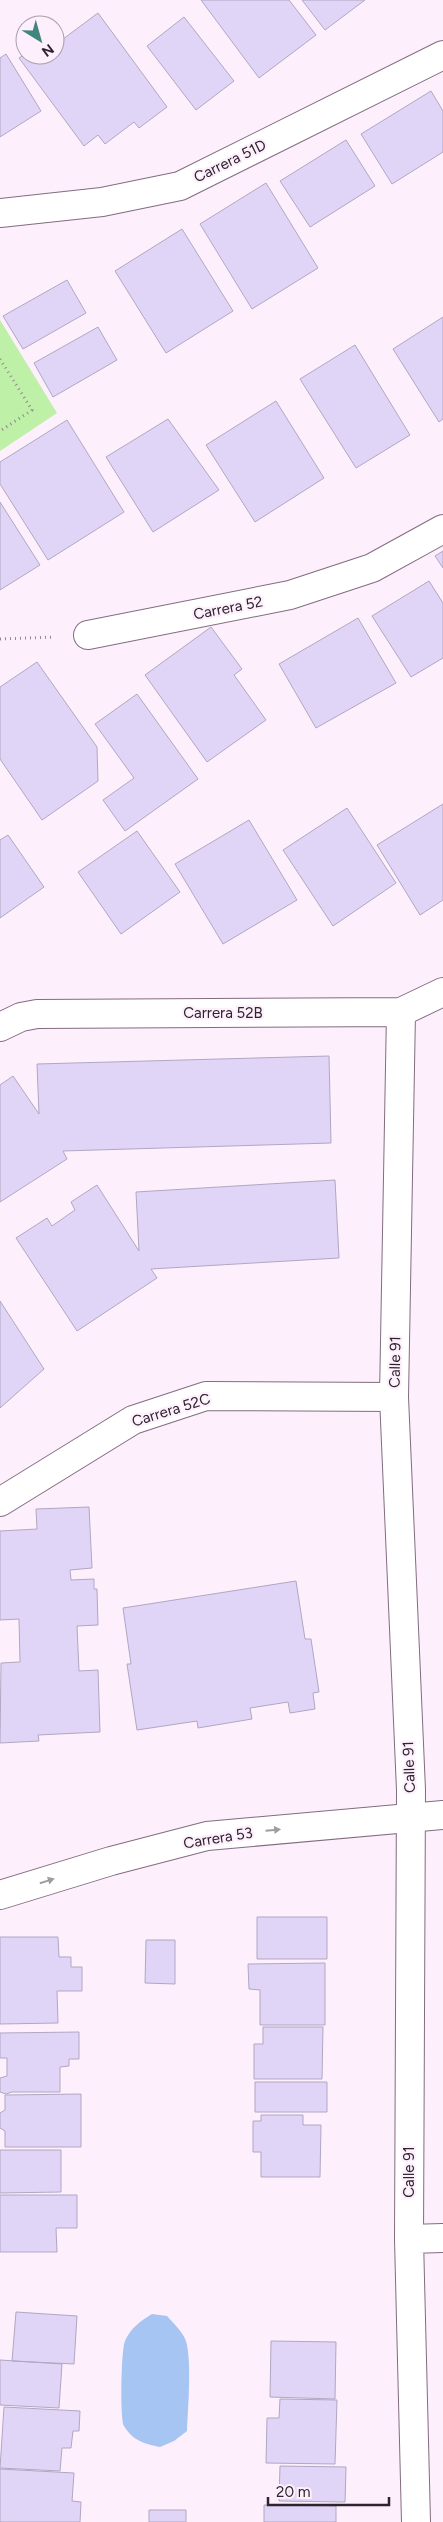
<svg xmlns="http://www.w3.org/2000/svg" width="443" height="2522" viewBox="0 0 443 2522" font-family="Figtree,sans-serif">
	<rect width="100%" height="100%" fill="#feeffd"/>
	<!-- green -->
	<path fill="#bef0a7" d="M0,320L57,413L0,451Z"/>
	<!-- water -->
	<path fill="#a6c5f3" d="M152,2314L167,2316C173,2323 183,2332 186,2341C192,2362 188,2408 187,2431L174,2441L160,2447C145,2444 133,2441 124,2426C120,2419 121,2350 125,2341C130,2329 140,2321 152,2314Z"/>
	<!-- building -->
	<path fill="#e1d5f7" stroke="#b0a7c2" d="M201,0H289L316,35L259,78Z
		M302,0H365L325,30Z
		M98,13L167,107L139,128L134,122L105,144L98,135L84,146L19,58L25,54L55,55V45Z
		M184,17L234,81L196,110L147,46Z
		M6,54L41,111L0,137V58Z
		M431,91L443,111V152L392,184L361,134Z
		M346,140L375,186L310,227L280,181Z
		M266,183L318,268L252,309L200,224Z
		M182,229L233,311L166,353L115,271Z
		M67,280L86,313L23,349L3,316Z
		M443,317V419L439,422L393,349Z
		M98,327L117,360L53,397L34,363Z
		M355,345L410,435L356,468L300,379Z
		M276,401L324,478L255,522L206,445Z
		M168,419L219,490L153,532L106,457Z
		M67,420L124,512L48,560L0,484V462Z
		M0,502L40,565L0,590Z
		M443,551V568L435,556Z
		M429,581L443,603V658L411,677L372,616Z
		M358,618L396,683L316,728L279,664Z
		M211,627L242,669L234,675L266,720L207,762L145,675Z
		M37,662L97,747L98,781L42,820L0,759V687Z
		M137,694L198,779L125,831L103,800L134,778L95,724Z
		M443,804V900L420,915L377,845Z
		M347,808L396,883L333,926L283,850Z
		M249,820L297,900L223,944L175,864Z
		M137,831L180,892L121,934L78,872Z
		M8,835L44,887L0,918V840Z
		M329,1056L331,1143L63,1151L67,1159L0,1202V1085L13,1076L39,1114L37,1064Z
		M335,1180L339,1258L151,1269L157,1278L77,1331L16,1238L47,1218L52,1226L75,1210L71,1202L97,1185L139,1251L136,1192Z
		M0,1301L44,1369L0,1408Z
		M89,1507L92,1568L70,1570L71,1580L94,1579V1589H97L98,1625L77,1626L79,1671L98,1670L100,1732L38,1735L39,1741L0,1743L1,1663L20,1662L19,1619L0,1620V1531L37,1529L36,1509Z
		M296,1581L305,1639H311L319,1692L313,1693L315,1709L290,1713L288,1702L250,1708L252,1719L198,1728L197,1721L137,1730L127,1664H131L123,1608Z
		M257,1917H327V1959H257Z
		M0,1937H58L59,1957H71V1967H82V1991H57L58,2023L0,2024Z
		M146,1940H175V1984L145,1983Z
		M325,1963V2025H260V1990L249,1989L248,1964Z
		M263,2027H323L322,2079H254V2044H263Z
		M79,2032V2059H69V2066L60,2067V2092H12L6,2094L0,2092V2078L7,2076V2058H0V2033Z
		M255,2082H327V2112H255Z
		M81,2094V2147H5V2131L0,2128V2113L5,2110V2095Z
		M261,2115H303V2125H321L320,2177H261V2152H253V2121H261Z
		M0,2150H61V2192L0,2193Z
		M0,2195H77V2228H56L57,2252H0Z
		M16,2312L77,2316L74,2364L12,2361Z
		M271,2341L336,2342L335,2399L270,2397Z
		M0,2360L62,2364L59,2408L0,2405Z
		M280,2399L337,2400L335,2464L266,2463L267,2418H279Z
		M4,2407L80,2411L79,2431H73L71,2448H62L60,2471L0,2468Z
		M280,2466L346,2467L345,2502L279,2501Z
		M0,2469L74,2473L72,2501L81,2502L80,2522H0Z
		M264,2505L336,2506V2522H264Z
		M149,2510H186V2522H149Z"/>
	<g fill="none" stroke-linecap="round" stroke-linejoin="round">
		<!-- minor casing -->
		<g stroke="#826c81" stroke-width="30">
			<path id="minor" d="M0,213L102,202L180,186L443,55
				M88,635L290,595L372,568L443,529
				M401,1012L394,1397L411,1790L409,2239L416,2522
				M0,1027L21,1017L37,1014L401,1012L443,992
				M0,1502L133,1420L206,1396L394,1397
				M409,2239L443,2238"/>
		</g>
		<!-- secondary casing -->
		<g stroke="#826c81" stroke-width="30">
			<path id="secondary" d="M0,1895L111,1861L207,1836L443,1815"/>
		</g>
		<!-- path -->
		<path stroke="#948894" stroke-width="3" stroke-dasharray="1 4" stroke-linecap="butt" d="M0,359L32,410L0,431
			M0,639L55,637"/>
		<!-- minor -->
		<use href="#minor" stroke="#fff" stroke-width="28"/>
		<!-- secondary -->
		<use href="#secondary" stroke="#fff" stroke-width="28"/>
	</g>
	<!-- one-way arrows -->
	<defs><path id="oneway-solid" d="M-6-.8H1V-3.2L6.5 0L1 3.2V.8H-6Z" transform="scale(1.25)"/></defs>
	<g fill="#a09ca0">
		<use href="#oneway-solid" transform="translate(273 1830) rotate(-5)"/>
		<use href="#oneway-solid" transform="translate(47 1881) rotate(-17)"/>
	</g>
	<g text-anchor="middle" stroke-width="4.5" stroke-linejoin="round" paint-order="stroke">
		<!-- street labels -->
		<g font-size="15" fill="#2d242d" stroke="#feeffd">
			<text transform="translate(230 161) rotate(-26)" y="5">Carrera 51D</text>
			<text transform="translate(228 608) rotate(-11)" y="5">Carrera 52</text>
			<text x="223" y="1018">Carrera 52B</text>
			<text transform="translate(395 1362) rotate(-89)" y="5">Calle 91</text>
			<text transform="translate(171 1410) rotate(-17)" y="5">Carrera 52C</text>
			<text transform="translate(409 1767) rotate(-92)" y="5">Calle 91</text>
			<text transform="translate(218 1838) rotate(-9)" y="5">Carrera 53</text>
			<text transform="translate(409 2172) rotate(-90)" y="5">Calle 91</text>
		</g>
	</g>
	<!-- north arrow -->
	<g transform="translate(40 40) rotate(143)"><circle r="24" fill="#feeffd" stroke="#aa9eaa"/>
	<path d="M0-4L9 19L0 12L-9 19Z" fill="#41867c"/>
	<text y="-8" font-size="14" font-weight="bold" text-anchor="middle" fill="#2d242d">N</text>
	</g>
	<!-- scale -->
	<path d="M268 2497v8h121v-8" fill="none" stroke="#2d242d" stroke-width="2.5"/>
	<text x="276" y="2497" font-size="15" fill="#2d242d" stroke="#feeffd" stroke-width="4" paint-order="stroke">20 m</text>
</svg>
